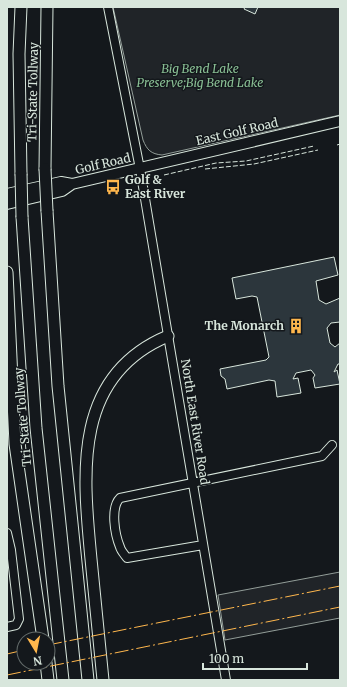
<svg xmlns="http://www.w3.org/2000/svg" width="347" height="687" viewBox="0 0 347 687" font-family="Merriweather,serif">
	<rect width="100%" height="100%" fill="#14181c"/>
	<!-- green -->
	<path fill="#202428" stroke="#939e99" d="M113,7H340V115L162,155C151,154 147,150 143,140Z
		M340,572V618L225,640L218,595Z"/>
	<!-- building -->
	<path fill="#2c363c" stroke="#d8e6dc" d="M245,7H258L255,14L244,9Z
		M334,257L338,275L316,281L319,300L326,304L340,298V322L331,323L327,328L330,343L335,347L340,343V364H338L334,372L337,370L340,384L315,388L313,378L315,375L311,370L296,373L293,379L298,378L301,393L277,397L275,381L269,380L227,389L225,379L221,376L220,369L266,360L269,357L257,297L252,296L236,299L232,278Z"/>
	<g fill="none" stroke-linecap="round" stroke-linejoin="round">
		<!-- minor casing -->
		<g stroke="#d8e6dc" stroke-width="10">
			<path id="minor" d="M108,7L140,169L226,680
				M7,533L11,550L19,619L16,625L7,627
				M203,545L127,558C125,555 121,551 120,547C115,535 110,508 120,498L322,456L332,445"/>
		</g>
		<!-- major casing -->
		<g stroke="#d8e6dc" stroke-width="12">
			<path id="major" d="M7,194L61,182L72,184L340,121
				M7,204L62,191L72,184"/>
		</g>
		<!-- highway casing -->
		<g stroke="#d8e6dc" stroke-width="13">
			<path id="highway" d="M21,7L19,54L21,174
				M45,169L47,7
				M47,211L58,386L88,680
				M22,217L36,428L63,680
				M7,272L15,444L43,639
				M46,663L48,680
				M103,680C99,640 95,600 91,559C83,474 72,376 168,336"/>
		</g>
		<!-- minor -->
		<use href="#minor" stroke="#14181c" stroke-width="8"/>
		<!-- major -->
		<use href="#major" stroke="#14181c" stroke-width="10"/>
		<!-- highway -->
		<use href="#highway" stroke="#14181c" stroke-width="11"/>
		<!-- highway-bridge casing -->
		<g stroke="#d8e6dc" stroke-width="13" stroke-linecap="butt">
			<path id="highway-bridge" d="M45,169L47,211
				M21,174L22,217"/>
		</g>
		<!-- highway-bridge -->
		<use href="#highway-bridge" stroke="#14181c" stroke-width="11"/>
		<!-- fence -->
		<path stroke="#d8e6dc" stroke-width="1" stroke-dasharray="5 2" stroke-linecap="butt" d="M339,140H340
			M337,145L340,144
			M205,169L254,164L318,150
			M164,175L216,163L246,161L314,146"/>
		<!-- power -->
		<path stroke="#ffb74d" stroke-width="1" stroke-dasharray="14 3 2 3" stroke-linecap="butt" d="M48,645L340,586
			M7,654L24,650
			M7,675L340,607"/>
	</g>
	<!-- icons -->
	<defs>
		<g id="bus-bare" transform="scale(1.2)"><path d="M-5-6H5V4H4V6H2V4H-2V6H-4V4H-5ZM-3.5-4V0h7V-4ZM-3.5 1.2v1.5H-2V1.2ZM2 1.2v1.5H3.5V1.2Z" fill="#ffb74d" stroke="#14181c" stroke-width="2.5" paint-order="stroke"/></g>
		<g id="building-bare" transform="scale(1.2)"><path d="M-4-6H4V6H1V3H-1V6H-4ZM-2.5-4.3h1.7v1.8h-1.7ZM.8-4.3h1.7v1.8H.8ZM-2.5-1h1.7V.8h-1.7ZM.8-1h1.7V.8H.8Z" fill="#ffb74d" stroke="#14181c" stroke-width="2.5" paint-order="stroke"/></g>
	</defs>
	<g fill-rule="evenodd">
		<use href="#bus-bare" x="113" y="187"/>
		<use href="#building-bare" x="296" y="326"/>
	</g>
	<g text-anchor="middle" stroke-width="3" stroke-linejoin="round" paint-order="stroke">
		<!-- park labels -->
		<g font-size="12" font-style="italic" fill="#8ac095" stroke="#14181c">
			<text x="200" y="73">Big Bend Lake<tspan x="200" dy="14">Preserve;Big Bend Lake</tspan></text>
		</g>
		<!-- street labels -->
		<g font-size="12" fill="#d8e6dc" stroke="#14181c">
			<text transform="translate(33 92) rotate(-89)" y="4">Tri-State Tollway</text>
			<text transform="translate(237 132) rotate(-13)" y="4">East Golf Road</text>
			<text transform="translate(103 164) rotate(-13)" y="4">Golf Road</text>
			<text transform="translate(23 417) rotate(-95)" y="4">Tri-State Tollway</text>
			<text transform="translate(195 422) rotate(81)" y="4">North East River Road</text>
		</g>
		<!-- poi labels -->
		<g font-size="12" font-weight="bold" fill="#d8e6dc" stroke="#14181c" text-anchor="start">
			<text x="125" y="184">Golf &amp;<tspan x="125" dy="14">East River</tspan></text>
			<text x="284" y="330" text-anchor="end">The Monarch</text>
		</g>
	</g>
	<!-- border -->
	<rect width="347" height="687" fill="none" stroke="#d8e6dc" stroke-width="16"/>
	<!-- north arrow -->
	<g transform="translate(36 651) rotate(170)"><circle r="19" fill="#14181c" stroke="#626a69"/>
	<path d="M0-3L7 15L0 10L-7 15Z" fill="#ffb74d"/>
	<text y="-6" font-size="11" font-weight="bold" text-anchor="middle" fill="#d8e6dc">N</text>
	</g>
	<!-- scale -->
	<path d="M203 663v6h104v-6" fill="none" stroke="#d8e6dc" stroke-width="2"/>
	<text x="209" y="663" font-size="12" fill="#d8e6dc" stroke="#14181c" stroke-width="3" paint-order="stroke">100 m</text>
</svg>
